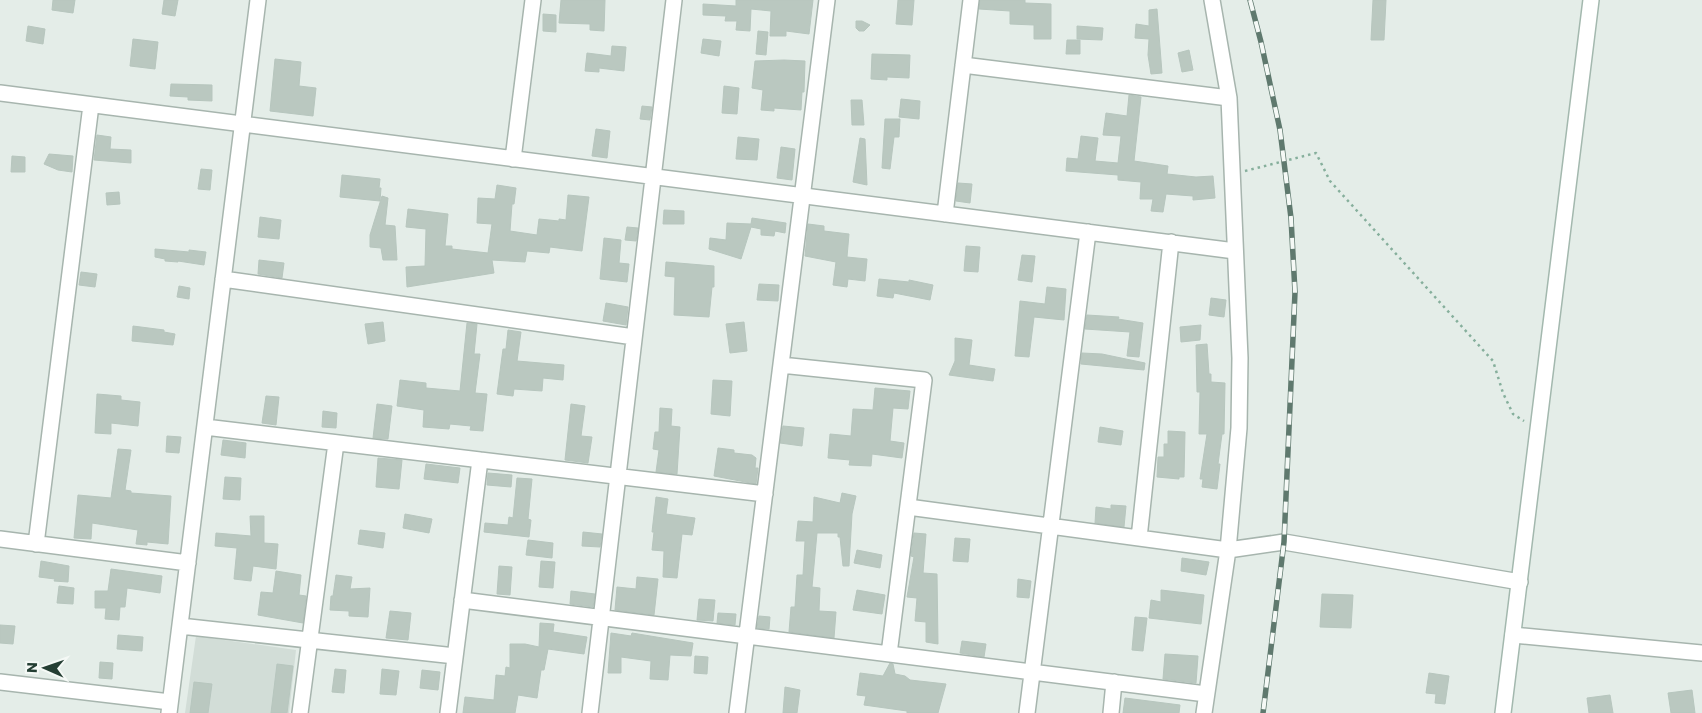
<svg xmlns="http://www.w3.org/2000/svg" width="1702" height="713" viewBox="0 0 1702 713" font-family="Poppins,sans-serif">
	<rect width="100%" height="100%" fill="#e4ede8"/>
	<!-- built -->
	<path fill="#d2ddd7" d="M196,636L296,650L289,713H185Z"/>
	<!-- building -->
	<path fill="#bac8c0" stroke="#b7c6be" d="M53,0H75L73,13L52,10Z
		M164,0H178L175,16L162,14Z
		M561,0H605L604,31L590,30V24L559,23Z
		M736,0H813L809,34L786,31V36H770L771,11L751,9L750,31L736,30L737,21H725L726,16L703,15V4L736,6Z
		M898,0H914L912,25L896,24Z
		M980,0H1025V3L1051,4V39H1034V25L1010,24V11L979,9Z
		M1373,0H1386L1384,40H1371Z
		M1157,9L1162,73L1151,74L1148,55L1149,39L1135,38L1136,24L1149,26V10Z
		M543,14L556,15V32L543,31Z
		M856,21H862L870,25L864,31H859L856,28Z
		M28,26L45,29L43,44L26,41Z
		M1077,26L1103,28L1102,40L1077,39Z
		M758,31L768,32L766,55L756,54Z
		M133,39L158,42L155,69L130,66Z
		M703,39L721,41L719,56L701,53Z
		M1067,40H1080V54H1066Z
		M612,46L626,47L624,71L599,68V72L585,71L587,53L611,56Z
		M1189,50L1193,70L1182,72L1178,53Z
		M872,54L910,55L909,78L887,77V80L871,79Z
		M275,59L301,62L299,86L316,88L313,116L270,111Z
		M784,60L805,61L804,92H802L801,110L774,108V111L761,110L763,90L752,88L755,61Z
		M171,84L212,85V101L188,100V97L170,96Z
		M724,86L739,88L737,114L722,113Z
		M1129,95L1141,97L1134,161L1168,166L1167,174L1196,177L1213,176L1215,198L1193,200V196L1166,194L1163,212L1151,211L1153,199H1140L1141,182L1118,180V175L1066,171L1067,158L1078,159L1081,136L1098,138L1095,161L1118,163L1121,136L1103,135L1106,113L1127,116Z
		M901,99L920,101L919,119L899,117Z
		M851,100H862L864,125H852Z
		M642,106L652,107L650,120L640,119Z
		M885,119H900L899,137H894L890,169L882,168Z
		M596,129L610,131L607,158L592,156Z
		M97,135L111,137L110,149L131,150V163L94,160Z
		M738,137L759,139L757,160L736,159Z
		M860,138L865,139L867,185L853,182Z
		M781,147L795,149L792,180L777,178Z
		M49,154L73,156L72,172L58,170L44,164Z
		M12,156L25,157V172H11Z
		M201,169L212,170L210,190L198,189Z
		M342,175L380,179L379,188H381L380,201L340,197Z
		M958,183L972,184L970,203L956,201Z
		M497,185L516,188L514,204H512L510,231L537,235L539,219L559,221V219L566,220L568,195L589,197L582,251L550,247L549,253L527,251L525,262L492,260L494,273L407,287L406,267L425,266L426,229L406,227L408,209L448,214L445,246H452V249L488,253L492,224L477,223L478,198L495,199Z
		M119,192L120,204L107,205L106,193Z
		M382,196L388,198L385,225L395,226L397,260H383L381,248L370,247V235Z
		M664,210L684,211V224H663Z
		M260,217L281,220L279,239L258,237Z
		M752,218L786,223L785,233L775,231L774,236L761,235V229L751,227L741,259L709,249L710,238L726,240L727,223L751,224Z
		M808,224L824,226V231L849,234L847,257L867,259L865,281L848,279L847,287L833,285L836,262L805,256Z
		M627,227L638,228L636,241L625,240Z
		M604,238L621,240L619,263L629,264L627,282L600,279Z
		M966,246L980,247L978,272L964,271Z
		M155,249L189,252V250L206,252L204,265L178,261V262L165,261V259L155,257Z
		M1022,255L1035,256L1032,282L1018,280Z
		M259,260L284,263L282,278L258,274Z
		M666,262L714,266V287H712L709,317L674,315L675,277L665,276Z
		M81,272L97,274L95,287L79,285Z
		M879,279L909,282V280L933,285L930,300L894,293L893,298L877,296Z
		M759,284L779,285L778,301L757,300Z
		M179,286L190,288L189,299L177,297Z
		M1047,287L1066,289L1064,320L1034,317L1029,357L1015,356L1020,301L1045,304Z
		M1211,298L1226,300L1224,317L1209,315Z
		M606,303L628,307L626,325L603,321Z
		M1087,315L1119,317L1118,319L1143,323L1139,357L1127,356L1130,332L1085,329Z
		M383,322L385,341L368,344L365,324Z
		M744,322L747,351L730,353L726,324Z
		M467,323L477,324L474,354H480L475,393L487,394L483,431L470,430L471,426L450,424L449,429L423,427L424,410L397,406L400,380L426,383V388L460,391Z
		M1201,325L1200,340L1181,342L1180,327Z
		M133,326L164,330V332L175,334L173,345L132,341Z
		M508,330L521,332L517,361L564,365L563,380L543,378L542,391L514,389L513,396L497,394L503,349H506Z
		M955,338L972,340L969,365L995,369L993,381L949,375L955,361Z
		M1207,344L1209,374H1211V382L1225,383L1224,434H1222L1218,464H1220L1217,489L1202,487L1203,479H1200L1207,434H1199L1200,392H1197L1196,345Z
		M1082,353L1102,354L1145,363L1144,370L1081,364Z
		M713,380L732,381L730,416L711,414Z
		M875,388L910,391L908,409L893,408L890,441L904,443L902,458L872,454L871,466L849,465L850,460L828,458L830,434L851,436L853,409L873,410Z
		M97,394L121,396V400L140,402L138,426L111,423V434L95,433Z
		M266,396L279,397L276,425L262,423Z
		M377,404L392,406L388,439L373,438Z
		M571,404L585,406L581,436L592,437L588,463L565,460Z
		M660,408L672,409L671,426L680,427L677,474L656,472L659,450L653,449L655,432H659Z
		M323,411L337,413L336,428L322,427Z
		M783,426L804,428L802,446L780,443Z
		M1100,427L1123,431L1121,445L1098,442Z
		M1168,431L1185,432L1184,477H1179V479L1157,477L1158,457H1164V444H1168Z
		M167,436L181,437L179,453L166,452Z
		M223,440L246,443L245,458L221,455Z
		M718,448L734,450V453L752,455L756,458L755,468H758L756,484L714,476Z
		M118,449L131,450L125,490L131,491V493L171,496L168,544L147,542V545L136,544L138,530L92,523L91,539L74,538L78,495L111,498Z
		M378,458L402,460L399,489L376,487Z
		M426,464L460,468L458,483L424,479Z
		M488,473L512,475L511,487L487,485Z
		M225,477L241,478L240,500L223,499Z
		M517,478L532,479L528,519L531,520L529,537L484,532L485,523L508,525L509,517L513,518Z
		M842,493L856,496L852,514L849,566H843L840,537H838V533H817L812,587L820,588L819,611L836,612L834,638L789,632L791,607H795L797,575H803L805,541H796L798,521L813,522L814,497L840,503Z
		M656,497L668,499L666,514L695,518L692,535L682,534L677,578L663,577L664,551L652,550L654,532H652Z
		M1111,505L1126,506L1124,527L1095,523L1096,507L1111,509Z
		M405,514L432,519L429,533L403,528Z
		M250,516H264V543L278,544L276,569L253,566L251,581L234,579L237,548L215,546L216,533L251,536Z
		M360,530L385,533L383,548L358,544Z
		M583,532L602,534L600,547L582,546Z
		M914,533L926,534L923,573L937,574L938,644L926,642V622L915,621L917,598L907,597L914,557L911,556Z
		M955,538L970,539L968,562L953,561Z
		M528,540L553,543L552,558L526,555Z
		M857,550L882,555L880,568L854,563Z
		M1182,558L1209,562L1206,575L1181,571Z
		M41,561L69,566L68,582L54,581L55,579L39,577Z
		M541,561L555,562L553,588L539,587Z
		M499,566L512,567L510,595L497,594Z
		M111,569L162,576L160,593L127,588L125,607H120L119,620L105,619L106,608H95V591H108Z
		M276,571L301,575L299,595L306,596L303,623L258,615L261,592L273,593Z
		M336,575L352,577L350,589L370,588L368,617L349,616V611L330,610L331,596H333Z
		M637,577L658,579L654,615L615,610L617,587L636,589Z
		M1018,579L1031,581L1029,598L1017,597Z
		M59,586L74,588L73,604L57,603Z
		M857,590L885,595L882,614L853,610Z
		M1161,590L1204,595L1201,624L1149,618L1151,600L1161,602Z
		M571,591L595,594L593,607L570,604Z
		M1322,594L1353,595L1351,628L1320,627Z
		M699,599L715,600L713,621L697,620Z
		M390,611L411,613L408,640L386,638Z
		M718,613L736,614L735,625L717,623Z
		M759,616L770,617L769,629L757,628Z
		M1135,617L1147,618L1143,651L1132,650Z
		M540,623L554,624L553,632L587,637L584,654L548,649L544,670H541L537,698L518,695L515,713H463L465,697L494,700L496,675L505,676L506,667L510,668V644H525L539,647Z
		M0,625L15,626L13,644L0,643Z
		M611,633L631,636L632,633L693,643L691,656L670,655L668,680L650,679L651,661L621,657V673H608Z
		M118,635L143,637L142,651L117,649Z
		M962,641L986,644L984,657L960,653Z
		M1165,654L1198,656L1196,683L1163,679Z
		M695,656L708,657L707,674L694,673Z
		M100,662L113,663L112,679L99,678Z
		M890,663L893,664L895,674L905,676L910,680L946,684L938,713H907V711L864,705L866,696L857,695L860,673L883,676Z
		M277,664L293,666L287,713H271Z
		M335,669L346,670L344,693L332,692Z
		M382,669L399,671L396,695L380,694Z
		M422,670L440,672L438,690L420,688Z
		M1429,673L1449,676L1445,704L1435,703L1436,694L1426,693Z
		M194,682L212,684L208,713H190Z
		M785,687L800,690L797,713H783Z
		M1692,690L1695,713H1671L1668,693Z
		M1610,695L1613,713H1589L1587,698Z
		M1125,698L1180,705L1179,713H1123Z"/>
	<g fill="none" stroke-linecap="round" stroke-linejoin="round">
		<!-- minor casing -->
		<g stroke="#a7b5ae" stroke-width="18">
			<path id="minor" d="M963,65L1229,98
				M0,93L1235,251
				M513,159L533,0
				M945,214L971,0
				M223,279L634,337
				M781,365L924,380L889,654
				M205,427L765,494
				M908,507L1228,550L1284,542L1520,582
				M1139,538L1171,242
				M0,539L188,563
				M36,544L91,105
				M462,600L1206,694
				M180,626L455,656
				M1513,635L1702,653
				M0,682L170,702
				M169,713L258,0
				M300,713L336,443
				M448,713L480,460
				M590,713L674,0
				M737,713L827,0
				M1027,713L1088,232
				M1111,713L1114,682
				M1204,713L1228,550L1239,428L1240,358L1229,98L1212,0"/>
		</g>
		<!-- secondary casing -->
		<g stroke="#a3b8ae" stroke-width="18">
			<path id="secondary" d="M1503,713L1591,0"/>
		</g>
		<!-- path -->
		<path stroke="#86af9c" stroke-width="2.5" stroke-dasharray="2.5 4" stroke-linecap="butt" d="M1245,171L1316,153L1330,181L1493,361L1503,393L1513,414L1524,421"/>
		<!-- minor -->
		<use href="#minor" stroke="#fff" stroke-width="15"/>
		<!-- secondary -->
		<use href="#secondary" stroke="#fff" stroke-width="15"/>
		<!-- rail casing -->
		<g stroke="#5f796e" stroke-width="5.5">
			<path id="rail" d="M1250,0L1261,42L1280,130L1291,218L1295,292L1284,542L1263,713"/>
		</g>
		<!-- rail -->
		<use href="#rail" stroke="#f5f9f6" stroke-width="4" stroke-dasharray="11" stroke-linecap="butt"/>
	</g>
	<!-- north arrow -->
	<g transform="translate(45 668) rotate(272)" stroke="#f5f9f6" stroke-width="4" paint-order="stroke">
	<path d="M0-4L9 19L0 12L-9 19Z" fill="#243e33"/>
	<text y="-8" font-size="14" font-weight="bold" text-anchor="middle" fill="#243e33">N</text>
	</g>
</svg>
